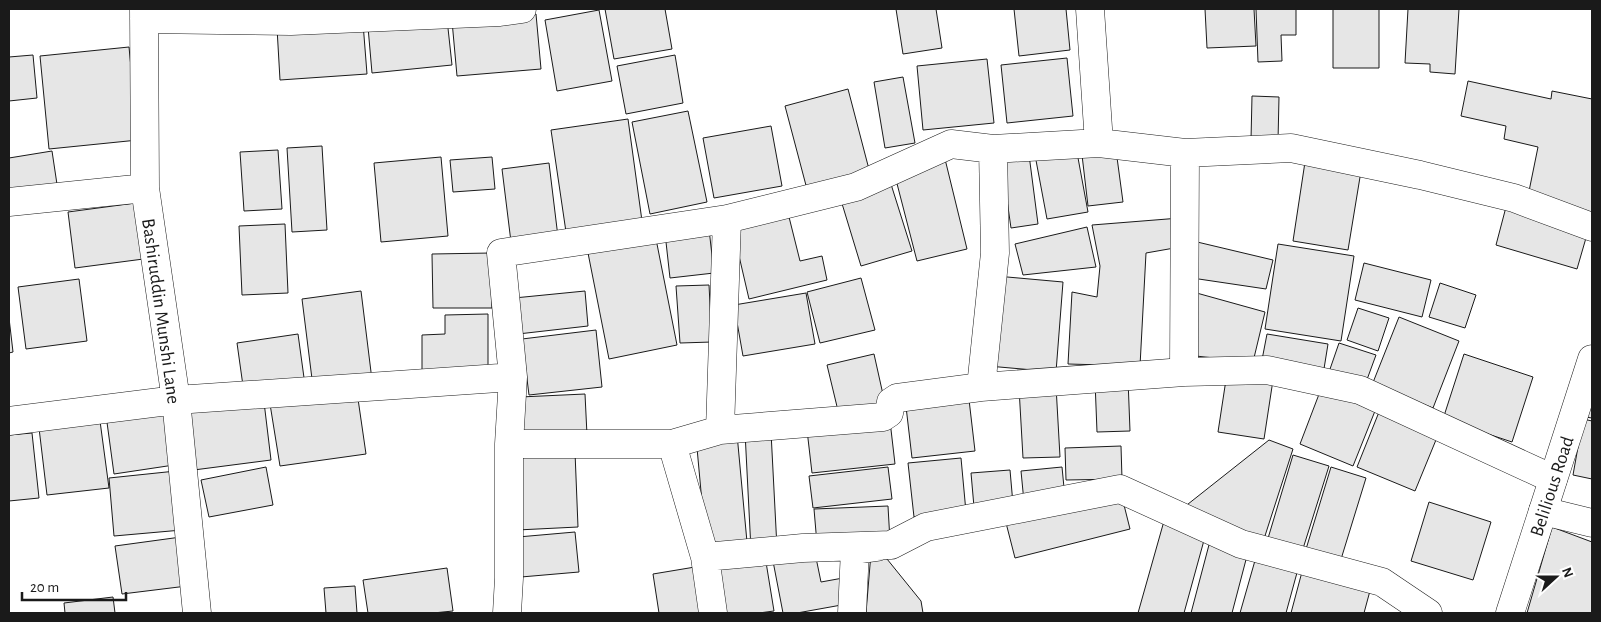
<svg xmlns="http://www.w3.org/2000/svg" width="1601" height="622" viewBox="0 0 1601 622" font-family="'Alegreya Sans',sans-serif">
	<rect width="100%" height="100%" fill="#fff"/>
	<!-- building -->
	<path fill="#e6e6e6" stroke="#1a1a1a" d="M605,9H665L672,49L614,59Z
		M896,9H936L942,48L903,54Z
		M1014,9H1066L1070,50L1019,56Z
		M1205,9H1254L1256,46L1207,48Z
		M1256,9H1296V35H1281L1282,61L1258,62Z
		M1333,9H1379V68H1333Z
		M1408,9H1459L1455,74L1430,72V64L1405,63Z
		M599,10L612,81L557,91L545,20Z
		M536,14L541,69L457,76L452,21Z
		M447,19L452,65L372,73L368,27Z
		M363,23L367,74L280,80L277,28Z
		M129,47L138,140L49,149L40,56Z
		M33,55L37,98L9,101V57Z
		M675,55L683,103L626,114L617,66Z
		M1067,58L1073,116L1007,123L1001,65Z
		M987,59L994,123L923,130L917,66Z
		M903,77L915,143L885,148L874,82Z
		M1468,81L1551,99L1552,91L1592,99V215L1527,201L1538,147L1504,139L1506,126L1461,116Z
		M848,89L871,177L808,193L785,106Z
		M1252,96L1279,97L1278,141L1251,140Z
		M688,111L707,202L650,214L632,122Z
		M628,119L642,221L566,232L551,130Z
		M771,126L782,186L714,198L703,138Z
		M322,146L327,230L292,232L287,148Z
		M1028,147L1038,224L1011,228L1000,151Z
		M1076,147L1088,212L1047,219L1035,155Z
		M278,150L282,209L244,211L240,152Z
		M1116,150L1123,202L1088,206L1082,155Z
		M52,151L58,191L9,199V158Z
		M441,157L448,236L381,242L374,163Z
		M492,157L495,189L453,192L450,160Z
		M945,159L967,249L917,261L894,172Z
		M1305,162L1361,171L1348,250L1293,241Z
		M549,163L558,237L511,242L502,169Z
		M890,181L912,251L861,266L840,197Z
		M143,202L151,258L75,268L68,212Z
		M1506,207L1588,231L1577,269L1496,245Z
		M789,217L800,261L822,256L827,280L749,299L733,230Z
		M1180,218V247L1146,253L1140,366L1068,364L1072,292L1097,297L1100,266L1092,225Z
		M285,224L288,293L242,295L239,226Z
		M1087,227L1096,267L1023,275L1015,244Z
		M709,229L714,273L670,278L665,233Z
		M656,239L677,345L609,359L588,253Z
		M1193,241L1273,260L1266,289L1192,278Z
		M1278,244L1354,256L1341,341L1265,329Z
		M491,253L492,308H433L432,254Z
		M1364,263L1431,280L1422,317L1355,300Z
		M996,276L1063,282L1056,372L988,366Z
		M861,278L875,330L820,343L807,292Z
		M79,279L87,341L26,349L18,287Z
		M1440,283L1476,295L1465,328L1429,317Z
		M709,285L712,342L680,343L676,286Z
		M361,291L372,380L313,387L302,299Z
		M585,291L588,326L518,334L514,298Z
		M1193,292L1265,312L1253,362L1186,355Z
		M806,293L815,344L743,356L734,305Z
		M1358,308L1389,318L1378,351L1347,340Z
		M488,314V374H422V335L445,334V315Z
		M1399,317L1459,341L1433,408L1372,385Z
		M9,318L13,352L9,353Z
		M596,330L602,387L529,395L522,339Z
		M298,334L305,385L244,393L237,343Z
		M1267,334L1328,344L1323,375L1261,365Z
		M1339,343L1376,355L1365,385L1329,372Z
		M874,354L886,408L840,419L827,365Z
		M1464,354L1533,377L1512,442L1443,419Z
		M1227,373L1273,380L1264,439L1218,432Z
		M1128,379L1130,431L1097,432L1095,381Z
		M1592,382V418L1585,417Z
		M1056,386L1060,457L1023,458L1019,388Z
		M1321,389L1375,411L1353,466L1300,444Z
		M968,391L975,451L912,458L905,398Z
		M357,392L366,454L280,466L270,404Z
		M585,394L587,435L522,438L520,397Z
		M264,402L271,460L186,471L178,413Z
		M167,407L174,465L114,474L106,415Z
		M1379,412L1438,435L1415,491L1357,467Z
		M1583,419L1592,421V479L1573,475Z
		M100,421L109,488L47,495L39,428Z
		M890,421L895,464L812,473L807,430Z
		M745,432H771L777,548L751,550Z
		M32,433L39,498L9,501V435Z
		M737,434L747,542L706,546L696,437Z
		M1269,440L1293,449L1263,542L1178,512Z
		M1121,446L1122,479L1066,480L1065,448Z
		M575,452L578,527L517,530L514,455Z
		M1293,455L1329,466L1301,555L1266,545Z
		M961,458L966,512L914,517L908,463Z
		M266,467L273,505L209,517L201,480Z
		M888,467L892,499L813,508L809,476Z
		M1062,467L1065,498L1024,502L1021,471Z
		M1331,467L1366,478L1338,569L1303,559Z
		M1010,470L1013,504L974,507L971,473Z
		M176,471L182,530L114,536L109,478Z
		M1120,489L1130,529L1015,558L1005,519Z
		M1429,502L1491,522L1473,580L1411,561Z
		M888,506L890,541L817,544L814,509Z
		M1164,521L1206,533L1184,613H1138Z
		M1552,527L1592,542V613H1527Z
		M575,532L579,572L521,577L518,537Z
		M181,537L187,586L122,594L115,546Z
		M1210,541L1248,552L1232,613H1191Z
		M814,548L821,582L843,578L847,604L797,613H783L772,556Z
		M871,553L887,559L921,601L923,613H866Z
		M765,556L774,611L759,613H716L708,565Z
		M1256,557L1298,569L1286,613H1240Z
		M695,567L704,613H659L653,574Z
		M447,568L453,611L433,613H368L363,580Z
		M1303,568L1371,587L1364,613H1291Z
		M355,586L357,613H326L324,588Z
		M113,597L115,613H65L64,603Z"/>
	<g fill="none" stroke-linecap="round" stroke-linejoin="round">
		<!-- minor casing -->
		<g stroke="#1a1a1a" stroke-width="29">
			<path id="minor" d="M144,9L145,188L176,400L197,613
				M1090,9L1099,143
				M144,19L291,21L500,12L522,9
				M9,202L145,188
				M1184,372L1185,153
				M981,387L995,253L993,149
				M9,421L176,400L513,377
				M720,430L727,219
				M509,444H672L720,430L883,417L889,413L891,402L897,398L981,387L1184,372L1267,370L1360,390L1553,479
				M672,444L705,557L713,613
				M1543,511L1592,523
				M705,557L803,548L891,545L926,527L1120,489L1241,544L1382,582L1428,613
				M507,613L509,578V444L513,377L501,253L727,219L856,187L951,144L993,149L1099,143L1185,153L1291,148L1420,175L1514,198L1592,227
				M852,613L855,550L877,547"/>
		</g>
		<!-- major casing -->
		<g stroke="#1a1a1a" stroke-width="29">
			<path id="major" d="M1510,613L1592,359"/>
		</g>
		<!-- minor -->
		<use href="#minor" stroke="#fff" stroke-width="28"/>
		<!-- major -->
		<use href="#major" stroke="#fff" stroke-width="28"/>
	</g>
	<g text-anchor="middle" stroke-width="4" stroke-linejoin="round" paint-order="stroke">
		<!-- street labels -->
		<g font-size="19" fill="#1a1a1a" stroke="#fff">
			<text transform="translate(162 311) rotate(82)" y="7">Bashiruddin Munshi Lane</text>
			<text transform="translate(1551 486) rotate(-72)" y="7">Belilious Road</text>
		</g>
	</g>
	<!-- border -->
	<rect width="1601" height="622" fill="none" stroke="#1a1a1a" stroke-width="20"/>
	<!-- north arrow -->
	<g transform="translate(1556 577) rotate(69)" stroke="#ffffff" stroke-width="4" paint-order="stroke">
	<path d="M0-4L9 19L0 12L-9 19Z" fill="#1a1a1a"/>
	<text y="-8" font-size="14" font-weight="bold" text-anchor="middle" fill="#1a1a1a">N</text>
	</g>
	<!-- scale -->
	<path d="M22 592v8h104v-8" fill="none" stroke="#1a1a1a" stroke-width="2.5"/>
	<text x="30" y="592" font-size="15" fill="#1a1a1a" stroke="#ffffff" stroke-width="4" paint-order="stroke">20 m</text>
</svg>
